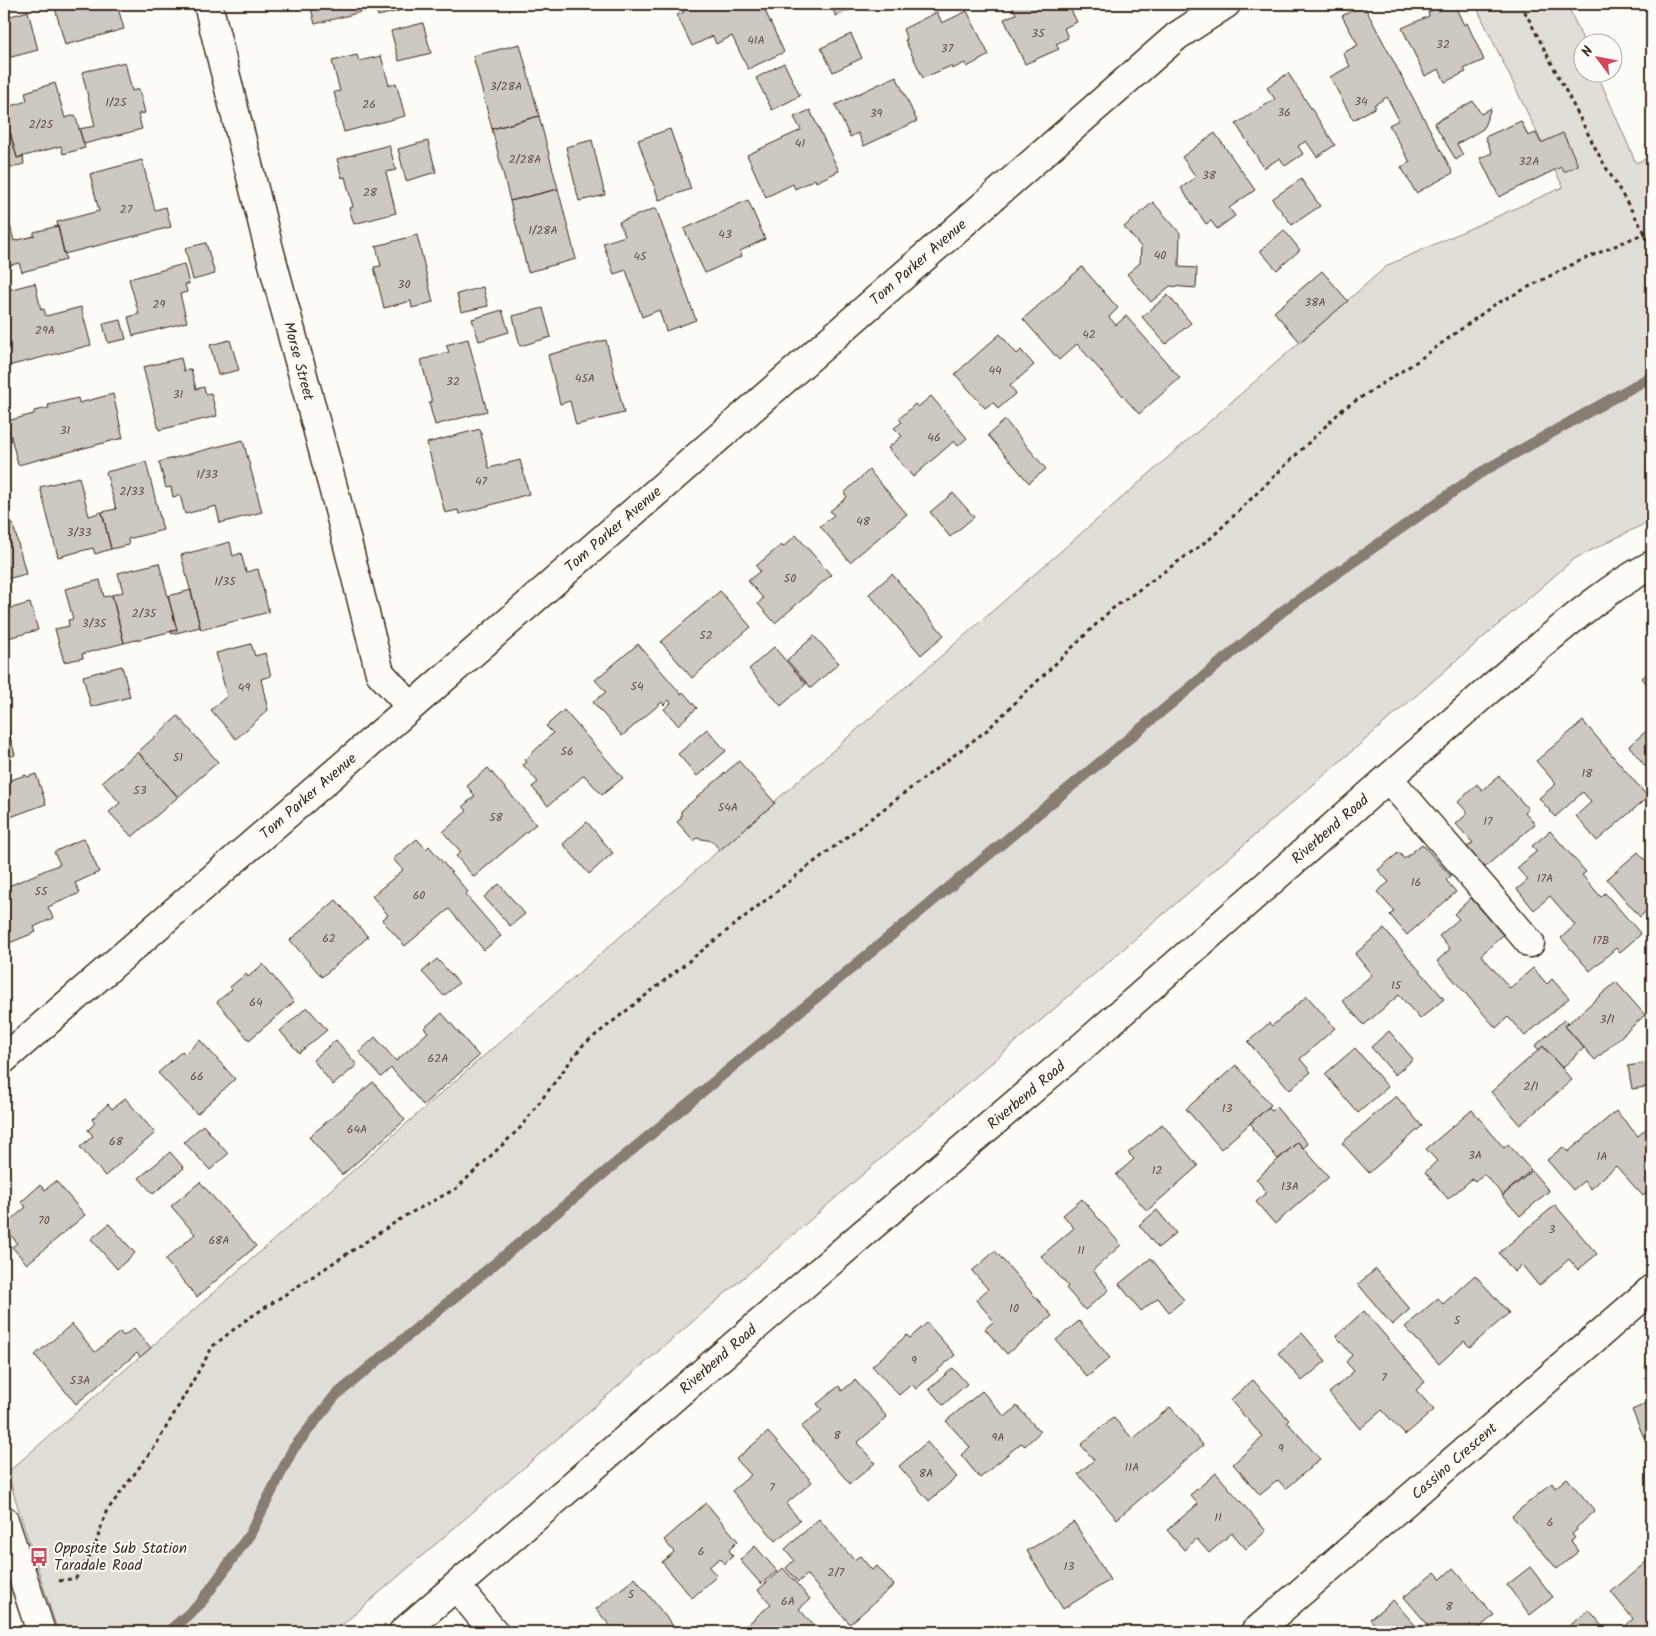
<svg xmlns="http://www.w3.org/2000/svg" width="1656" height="1636" viewBox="0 0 1656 1636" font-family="Kalam,sans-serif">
	<rect width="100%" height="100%" fill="#fdfcf7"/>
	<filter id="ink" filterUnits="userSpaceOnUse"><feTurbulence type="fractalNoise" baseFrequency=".02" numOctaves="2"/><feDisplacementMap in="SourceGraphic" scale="10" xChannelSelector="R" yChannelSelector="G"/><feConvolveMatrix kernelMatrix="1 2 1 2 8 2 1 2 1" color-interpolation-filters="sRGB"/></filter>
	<g filter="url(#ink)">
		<!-- green -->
		<path fill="#e1ded7" stroke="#8e847a" d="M1475,4H1567L1584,42V72L1597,73L1636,163L1652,156V520L1574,559L334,1632H58L7,1473L1388,265L1563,187Z"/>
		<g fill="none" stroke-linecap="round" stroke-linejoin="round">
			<!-- stream -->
			<path stroke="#887d74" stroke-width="11" d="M168,1632L200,1604L250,1534L293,1449L335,1396L1284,610L1480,473L1652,376"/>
		</g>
		<!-- building -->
		<path fill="#cdc8c2" stroke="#3b2a1e" d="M54,4H117L124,29L65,45Z
			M310,4H423V5L378,16L376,8L315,24Z
			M680,4H762L784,52L748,69L732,36L716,44L713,36L692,46L677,15L684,12Z
			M786,4H805L789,11Z
			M830,4H861L836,16Z
			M1011,4H1068L1077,22L1064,28L1068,38L1056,44L1059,49L1025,64L1004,19L1016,14Z
			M1363,4L1453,173L1416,193L1401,167L1410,162L1389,125L1399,120L1387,97L1374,105L1376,107L1353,120L1330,77L1350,66L1343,53L1358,45L1342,16Z
			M1445,4H1454L1464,25L1467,23L1484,60L1464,69L1466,72L1445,82L1439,69L1425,76L1402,28L1429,16L1428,12Z
			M28,11L38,50L4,59V18Z
			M967,11L989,55L967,67L965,63L952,69L951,66L923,78L905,40H907L903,29L937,12L942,23Z
			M423,23L431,53L399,61L391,31Z
			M851,34L862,58L833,72L821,48Z
			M520,44L539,116L492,129L473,56Z
			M357,55L359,61L381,56L389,85L396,83L405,116L344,132L334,92L340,91L332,61Z
			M125,62L132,91L139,89L145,113L138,114L142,129L84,144L79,129L95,126L82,72Z
			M784,63L800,96L772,110L756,78Z
			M1288,73L1335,145L1317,157L1306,141L1298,146L1303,154L1285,166L1280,158L1264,168L1236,124L1275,99L1267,88Z
			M896,76L917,121L864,146L858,133L850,137L835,105Z
			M55,83L65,118L75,115L85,148L63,154L61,146L17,158L10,132H7L4,119V108L27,101L25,92Z
			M1473,101L1481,114L1491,108L1483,129L1457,144L1463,155L1456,160L1434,123Z
			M810,110L839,171L816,182L815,179L795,189L793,184L766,197L747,155L801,130L794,117Z
			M539,116L558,189L510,201L492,129Z
			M1521,121L1528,136L1536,133L1541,143L1563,133L1578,165L1564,172L1561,167L1499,197L1480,158L1492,153L1485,137Z
			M670,129L691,189L659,200L638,140Z
			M10,132L17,158L23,156L24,164L4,169V133Z
			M1215,133L1255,190L1229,208L1235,216L1217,229L1211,221L1206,224L1181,188L1196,177L1182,157Z
			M592,140L605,195L579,201L566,147Z
			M428,141L436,172L406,181L398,149Z
			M389,145L396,170L386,172L396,213L354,224L349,208L353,207L345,177L342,178L337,159Z
			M142,160L155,210L166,207L171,227L64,254L57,222L99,211L90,174Z
			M1301,179L1320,206L1292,225L1272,199Z
			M558,189L576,259L528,272L510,201Z
			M748,200L765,239L740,251L742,256L705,273L684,229Z
			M4,202L14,241L34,236V232L58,226L66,260L22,272L19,263L4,267Z
			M1153,202L1180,233L1179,267L1197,268L1196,288L1170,286L1151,302L1127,274L1140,263L1141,247L1124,227Z
			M656,208L696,320L666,331L659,310L642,317L626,270L614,274L603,243L625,236L619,222Z
			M1284,230L1300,250L1277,270L1260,251Z
			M417,235L433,302L412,308L411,301L384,308L374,267L381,266L376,246Z
			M206,243L215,274L193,280L185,248Z
			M184,264L189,284H185L187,292L180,294L187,322L133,336L128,317L139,314L129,279Z
			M1082,267L1118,308L1109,317L1116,325L1126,316L1180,378L1139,414L1077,344L1059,360L1023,319Z
			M1322,271L1348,301L1300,342L1274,312Z
			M35,283L41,310L44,309L46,316L81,307L91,345L8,366L4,350V291Z
			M483,287L488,306L461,312L457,294Z
			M1168,295L1191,323L1166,344L1142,317Z
			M543,308L551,337L520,346L513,316Z
			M502,310L509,332L479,341L472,319Z
			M121,320L126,339L108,343L103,324Z
			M1000,334L1017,354L1021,350L1034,365L1010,386L1016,393L998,409L993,402L985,408L955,374Z
			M468,339L487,411L435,425L429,403L432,402L421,360L449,352L446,345Z
			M230,340L239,370L218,375L210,345Z
			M606,340L624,413L576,425L570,401L560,404L548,355Z
			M181,358L184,371L191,369L196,389L204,387L206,394L211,393L217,416L159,430L143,367Z
			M113,394L123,438L18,465L7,421L34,414V411L49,408L48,405L78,398L79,403Z
			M931,396L967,438L958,446L954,441L913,477L888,448L902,436L894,428L902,422L899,419L915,404L918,407Z
			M1005,420L1046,469L1029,483L988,435Z
			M480,429L489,468L520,460L529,494L459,514L458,510L445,513L427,443Z
			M243,440L262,512L220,523L216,506L185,514L180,495L173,497L171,487L166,488L159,462Z
			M146,462L163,530L128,539L129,545L111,549L102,512L116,509L106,472Z
			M869,470L907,514L850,562L820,526L834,515L830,511L847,497L844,493Z
			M79,477L89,516L102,512L111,549L95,554L93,548L58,557L40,487Z
			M953,493L974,517L950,537L930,512Z
			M13,524L26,574L7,579L9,589L4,590V526Z
			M796,535L831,575L775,623L758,604L763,598L748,581L760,571L756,566L781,545L783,547Z
			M230,542L233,556L241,553L246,572L258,569L269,612L201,630L181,555Z
			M159,563L177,630L124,643L112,595L123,592L118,573Z
			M892,574L944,635L921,655L869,594Z
			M100,580L104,597L112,595L124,643L82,654L83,658L64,662L55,629L69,626L68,620L73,619L65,589Z
			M191,590L200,627L172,634L171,631L177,630L168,596Z
			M720,591L751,627L692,678L661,642Z
			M30,603L38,630L4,639V610Z
			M814,636L839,663L811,688L787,660Z
			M251,644L255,656L265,653L271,676L261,679L268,710L236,739L211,710L227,696L216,653Z
			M638,644L681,694L683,692L697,708L678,725L664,709L671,703L669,700L664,705L662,702L622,736L593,702L606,692L595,680Z
			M774,647L806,684L781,706L749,669Z
			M122,666L130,697L91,707L83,676Z
			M1652,670V691L1642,678Z
			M564,710L623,778L602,795L584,775L548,806L532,787L538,782L523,765L527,762L525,760L553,733L546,726Z
			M178,716L218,762L178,797L138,752Z
			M1583,721L1648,797L1597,841L1576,816L1591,802L1583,792L1555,817L1539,798L1556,784L1536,761Z
			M1652,726V762L1646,767L1629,746Z
			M8,729L15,755L4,758V731Z
			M707,729L726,751L697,776L678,754Z
			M138,752L178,797L132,837L109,812L120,803L102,782Z
			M739,761L775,803L720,850L712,841L697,838L694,841L677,822L681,818V811Z
			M488,768L536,824L474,877L456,856L461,852L443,832L467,811L463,806L475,796L467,786Z
			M36,774L46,804L5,819L4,814V782L26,775L27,777Z
			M1499,776L1528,809L1525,812L1535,824L1485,867L1467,847L1473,843L1456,824L1468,813L1458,802L1477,784L1482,790Z
			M587,822L613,853L589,874L563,844Z
			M1550,831L1586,872L1582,875L1601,897L1605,893L1641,934L1620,952L1616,948L1590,971L1561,938L1575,925L1550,896L1534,910L1517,889L1528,880L1517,868L1537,851L1532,846Z
			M84,838L99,872L75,883L80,893L48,907L53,918L34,927L36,932L7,944L4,936V888L60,864L54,852Z
			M417,839L426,849L429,846L468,892L465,894L501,936L484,950L449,909L405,946L382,920L388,915L372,896L403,870L393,859Z
			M1422,844L1451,876L1446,880L1456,892L1407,935L1390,915L1394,911L1377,892L1389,882L1378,870L1399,852L1404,859Z
			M1638,852L1652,868V896L1650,898L1652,901V905L1640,917L1607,879Z
			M499,884L525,914L510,926L484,897Z
			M1471,898L1503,935L1481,955L1510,988L1533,968L1547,984L1552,979L1569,998L1525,1036L1508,1017L1496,1028L1437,961L1450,949L1439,936L1459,919L1454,914Z
			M336,900L368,937L322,977L290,940Z
			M1384,929L1444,999L1420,1019L1399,995L1364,1025L1342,1000L1372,975L1355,954Z
			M437,959L459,983L444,996L422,972Z
			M263,964L294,1002L249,1040L217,1002L232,989L230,987L246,974L248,977Z
			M1616,982L1645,1015L1595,1060L1565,1026Z
			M1307,996L1335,1028L1300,1059L1311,1072L1290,1090L1248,1042L1269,1023L1272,1026Z
			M307,1007L327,1030L299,1053L280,1031Z
			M442,1013L479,1056L423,1105L391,1068L381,1077L359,1052L375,1037L396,1061L428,1032L424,1028Z
			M1565,1019L1569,1023L1565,1026L1584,1048L1562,1068L1543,1046L1539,1050L1535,1046Z
			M1389,1031L1413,1059L1395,1075L1371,1047Z
			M200,1040L235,1079L197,1114L158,1073L182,1051L185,1054Z
			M336,1040L357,1065L333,1085L313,1060Z
			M1543,1046L1572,1080L1520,1125L1491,1092Z
			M1355,1048L1388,1087L1358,1113L1325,1074Z
			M1652,1062V1086L1632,1089L1628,1066Z
			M1236,1065L1271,1105L1221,1149L1186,1109Z
			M373,1082L405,1120L342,1175L309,1137Z
			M1396,1096L1422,1126L1369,1173L1342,1143Z
			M125,1098L155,1133L105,1176L80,1147L93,1136L88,1130L95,1123L92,1119L108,1104L112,1109Z
			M1269,1107L1272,1111L1276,1107L1308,1144L1303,1148L1298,1142L1278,1159L1253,1129L1254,1128L1250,1123Z
			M1472,1110L1504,1148L1508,1144L1531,1170L1503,1195L1484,1174L1475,1181L1472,1179L1448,1199L1425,1172L1437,1161L1426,1149Z
			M1616,1111L1638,1136L1647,1128L1652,1135V1188L1643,1196L1616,1166L1591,1189L1584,1181L1573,1190L1547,1160L1563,1147L1568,1152Z
			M1162,1124L1198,1166L1147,1211L1116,1175L1134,1159L1128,1153Z
			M203,1125L228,1154L210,1170L184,1142Z
			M1298,1142L1329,1177L1275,1224L1256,1202L1267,1192L1256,1179Z
			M170,1152L184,1168L153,1194L139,1178Z
			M1532,1171L1549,1191L1520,1216L1502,1196Z
			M56,1181L85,1215L27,1264L12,1247L17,1243L4,1226L26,1207L21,1202L40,1185L45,1190Z
			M200,1182L256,1246L197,1297L165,1260L195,1234L171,1206Z
			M1082,1199L1121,1245L1093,1270L1109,1290L1085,1310L1066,1288L1068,1286L1041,1256L1074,1228L1063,1215Z
			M1555,1205L1597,1254L1578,1270L1569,1259L1539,1286L1522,1265L1514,1272L1499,1253Z
			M1157,1210L1176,1233L1158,1248L1139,1225Z
			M109,1224L135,1253L117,1269L91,1239Z
			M995,1251L1052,1316L1007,1354L985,1329L994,1321L976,1300L988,1289L972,1271Z
			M1151,1258L1184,1300L1169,1312L1158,1298L1141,1311L1119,1284Z
			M1376,1269L1410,1309L1392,1325L1358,1284Z
			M1475,1275L1509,1313L1470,1347L1464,1341L1439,1364L1405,1327L1438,1298L1443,1304Z
			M1364,1311L1425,1382L1416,1390L1434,1410L1405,1435L1382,1410L1360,1429L1329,1393L1354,1371L1346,1362L1352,1355L1336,1336Z
			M1079,1321L1110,1358L1087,1377L1056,1340Z
			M927,1323L955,1355L916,1389L912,1384L899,1395L872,1366L907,1335L910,1338Z
			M72,1324L95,1352L120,1332L123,1336L134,1328L151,1348L140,1357L137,1353L76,1404L35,1355Z
			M1302,1333L1326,1361L1302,1381L1278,1353Z
			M953,1368L967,1384L943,1405L929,1389Z
			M855,1380L887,1417L857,1443L875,1463L850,1484L801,1427L822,1410L817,1404L839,1386L842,1391Z
			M1253,1380L1289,1420L1287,1422L1320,1459L1286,1489L1278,1480L1260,1495L1233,1464L1263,1437L1230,1400Z
			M982,1391L1005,1417L1017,1406L1040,1432L1025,1446L1021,1443L980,1478L961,1455L970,1447L946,1421Z
			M1652,1401V1456L1632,1410Z
			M1170,1407L1203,1445L1117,1519L1078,1474L1094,1460L1081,1445L1113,1417L1133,1439Z
			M768,1432L812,1482L786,1504L800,1520L776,1541L732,1491L751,1475L736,1459Z
			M927,1442L957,1477L929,1501L899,1466Z
			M1216,1473L1266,1531L1246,1549L1232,1533L1209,1553L1197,1539L1184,1550L1167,1530L1198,1504L1190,1495Z
			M1567,1478L1595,1511L1576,1528L1577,1530L1572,1534L1575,1538L1571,1541L1579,1551L1557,1569L1512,1516L1552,1483L1555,1488Z
			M706,1503L738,1541L729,1550L733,1556L724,1564L720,1558L709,1567L717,1576L692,1598L662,1562L674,1552L664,1540Z
			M819,1519L854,1560L860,1556L872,1570L877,1566L894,1585L850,1624L807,1575L798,1582L786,1568L794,1560L785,1549Z
			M1074,1522L1110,1580L1063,1609L1027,1551Z
			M755,1546L777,1571L761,1584L740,1560Z
			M1647,1561L1652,1567V1632H1624L1622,1629L1633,1619L1611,1592Z
			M1530,1567L1553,1597L1530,1615L1507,1585Z
			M783,1568L810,1599L799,1609L820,1632H739L771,1604L758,1590Z
			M1453,1568L1494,1615L1478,1629L1481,1632H1434L1404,1597L1435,1572L1441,1579Z
			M635,1578L678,1632H615L596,1609Z
			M1393,1600L1421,1632H1382L1370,1619Z
			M1589,1610L1608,1632H1562Z"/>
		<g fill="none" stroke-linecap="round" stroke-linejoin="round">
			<!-- minor casing -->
			<g stroke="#3b2a1e" stroke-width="31">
				<path id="minor" d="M208,4L269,249L338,506L380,673L411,707
					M1388,778L1530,943
					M4,1059L411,707L1177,36L1226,4
					M456,1586L494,1632
					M403,1632L865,1232L1082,1047L1516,666C1560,630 1602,591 1652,565
					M1255,1632L1652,1289"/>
			</g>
			<!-- highway casing -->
			<g stroke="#3b2a1e" stroke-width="31">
				<path id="highway" d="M4,1520L41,1632"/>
			</g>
			<!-- path -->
			<path stroke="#3b2a1e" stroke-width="3" stroke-dasharray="4 4" stroke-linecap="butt" d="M1521,4L1601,159L1645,233L1652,256
				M59,1581L76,1578L94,1549L106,1512L156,1445L213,1346L243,1322L405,1216L457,1188L520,1128L582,1046L801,872L987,730L1112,609L1211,538L1343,409L1416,362L1494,305L1575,263L1652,230"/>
			<!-- minor -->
			<use href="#minor" stroke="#fdfcf7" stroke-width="28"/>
			<!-- highway -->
			<use href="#highway" stroke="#fdfcf7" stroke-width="28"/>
		</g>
	</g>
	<!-- icons -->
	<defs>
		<g id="bus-bare" transform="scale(1.5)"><path d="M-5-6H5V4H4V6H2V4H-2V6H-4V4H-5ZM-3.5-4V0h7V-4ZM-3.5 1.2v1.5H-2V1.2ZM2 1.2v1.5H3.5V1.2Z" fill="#d1495b" stroke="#fdfcf7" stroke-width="2.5" paint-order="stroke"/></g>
	</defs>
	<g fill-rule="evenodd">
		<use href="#bus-bare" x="39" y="1557"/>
	</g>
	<g text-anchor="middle" stroke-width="4" stroke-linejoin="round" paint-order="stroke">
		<!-- number labels -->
		<g font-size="12" fill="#605247">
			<text x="1038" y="37">35</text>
			<text x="756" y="44">41A</text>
			<text x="1443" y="48">32</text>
			<text x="947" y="52">37</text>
			<text x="506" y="90">3/28A</text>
			<text x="1361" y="105">34</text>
			<text x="116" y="106">1/25</text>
			<text x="369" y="108">26</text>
			<text x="1284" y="116">36</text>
			<text x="876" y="117">39</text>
			<text x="41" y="128">2/25</text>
			<text x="800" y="147">41</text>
			<text x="525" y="163">2/28A</text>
			<text x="1529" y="165">32A</text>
			<text x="1209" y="179">38</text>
			<text x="370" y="196">28</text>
			<text x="126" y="213">27</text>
			<text x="543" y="234">1/28A</text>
			<text x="725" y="238">43</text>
			<text x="1160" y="259">40</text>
			<text x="640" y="260">45</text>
			<text x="404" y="288">30</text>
			<text x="1315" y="306">38A</text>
			<text x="159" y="308">29</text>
			<text x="45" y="334">29A</text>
			<text x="1089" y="338">42</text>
			<text x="995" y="374">44</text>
			<text x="585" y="382">45A</text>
			<text x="453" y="385">32</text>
			<text x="178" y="398">31</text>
			<text x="65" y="434">31</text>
			<text x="934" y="441">46</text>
			<text x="207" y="478">1/33</text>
			<text x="481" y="485">47</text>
			<text x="132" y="495">2/33</text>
			<text x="863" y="525">48</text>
			<text x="79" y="536">3/33</text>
			<text x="790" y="582">50</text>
			<text x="225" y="585">1/35</text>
			<text x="144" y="617">2/35</text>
			<text x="94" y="627">3/35</text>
			<text x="706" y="639">52</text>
			<text x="637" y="690">54</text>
			<text x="244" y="691">49</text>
			<text x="567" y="755">56</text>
			<text x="178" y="761">51</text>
			<text x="1587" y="777">18</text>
			<text x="140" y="794">53</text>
			<text x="728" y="811">54A</text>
			<text x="496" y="821">58</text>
			<text x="1488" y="825">17</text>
			<text x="1545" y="882">17A</text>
			<text x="1416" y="886">16</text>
			<text x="41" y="895">55</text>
			<text x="419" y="899">60</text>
			<text x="329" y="942">62</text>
			<text x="1601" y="944">17B</text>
			<text x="1396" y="989">15</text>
			<text x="256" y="1006">64</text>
			<text x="1607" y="1023">3/1</text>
			<text x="438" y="1062">62A</text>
			<text x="197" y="1080">66</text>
			<text x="1531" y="1090">2/1</text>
			<text x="1227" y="1112">13</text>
			<text x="357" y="1133">64A</text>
			<text x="116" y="1145">68</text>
			<text x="1475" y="1159">3A</text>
			<text x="1602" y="1160">1A</text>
			<text x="1157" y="1174">12</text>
			<text x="1290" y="1190">13A</text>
			<text x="44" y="1224">70</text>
			<text x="1552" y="1233">3</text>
			<text x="219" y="1244">68A</text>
			<text x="1081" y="1254">11</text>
			<text x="1014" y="1312">10</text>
			<text x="1457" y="1324">5</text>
			<text x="914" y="1364">9</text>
			<text x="1384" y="1381">7</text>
			<text x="80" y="1384">53A</text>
			<text x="837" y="1439">8</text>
			<text x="998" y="1441">9A</text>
			<text x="1281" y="1452">9</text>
			<text x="1132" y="1471">11A</text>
			<text x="926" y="1477">8A</text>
			<text x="772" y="1491">7</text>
			<text x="1218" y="1521">11</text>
			<text x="1550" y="1526">6</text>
			<text x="701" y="1555">6</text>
			<text x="1069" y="1570">13</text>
			<text x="836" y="1576">2/7</text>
			<text x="631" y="1598">5</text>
			<text x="788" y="1605">6A</text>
			<text x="1449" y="1610">8</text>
		</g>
		<!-- street labels -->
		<g font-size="15" fill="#3b2a1e" stroke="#fdfcf7">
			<text transform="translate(918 262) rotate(-41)" y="5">Tom Parker Avenue</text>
			<text transform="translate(299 361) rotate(75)" y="5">Morse Street</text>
			<text transform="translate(613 529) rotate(-41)" y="5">Tom Parker Avenue</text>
			<text transform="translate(308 796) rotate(-41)" y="5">Tom Parker Avenue</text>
			<text transform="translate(1330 829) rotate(-41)" y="5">Riverbend Road</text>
			<text transform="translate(1026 1095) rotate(-40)" y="5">Riverbend Road</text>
			<text transform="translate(718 1359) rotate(-41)" y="5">Riverbend Road</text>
			<text transform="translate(1454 1461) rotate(-41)" y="5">Cassino Crescent</text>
		</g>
		<!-- poi labels -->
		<g font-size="15" fill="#3b2a1e" stroke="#fdfcf7" text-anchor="start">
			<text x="54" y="1553">Opposite Sub Station<tspan x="54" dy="17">Taradale Road</tspan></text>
		</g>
	</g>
	<!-- margin -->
	<rect width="1656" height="1636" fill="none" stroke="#fdfcf7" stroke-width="20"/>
	<rect x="10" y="10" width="1636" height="1616" fill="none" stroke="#3b2a1e" stroke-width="2" filter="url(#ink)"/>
	<!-- north arrow -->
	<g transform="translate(1598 58) rotate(302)"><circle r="24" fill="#fdfcf7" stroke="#afa8a0"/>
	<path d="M0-4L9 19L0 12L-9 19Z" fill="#d1495b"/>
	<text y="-8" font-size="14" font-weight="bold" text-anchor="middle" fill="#3b2a1e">N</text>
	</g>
</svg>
